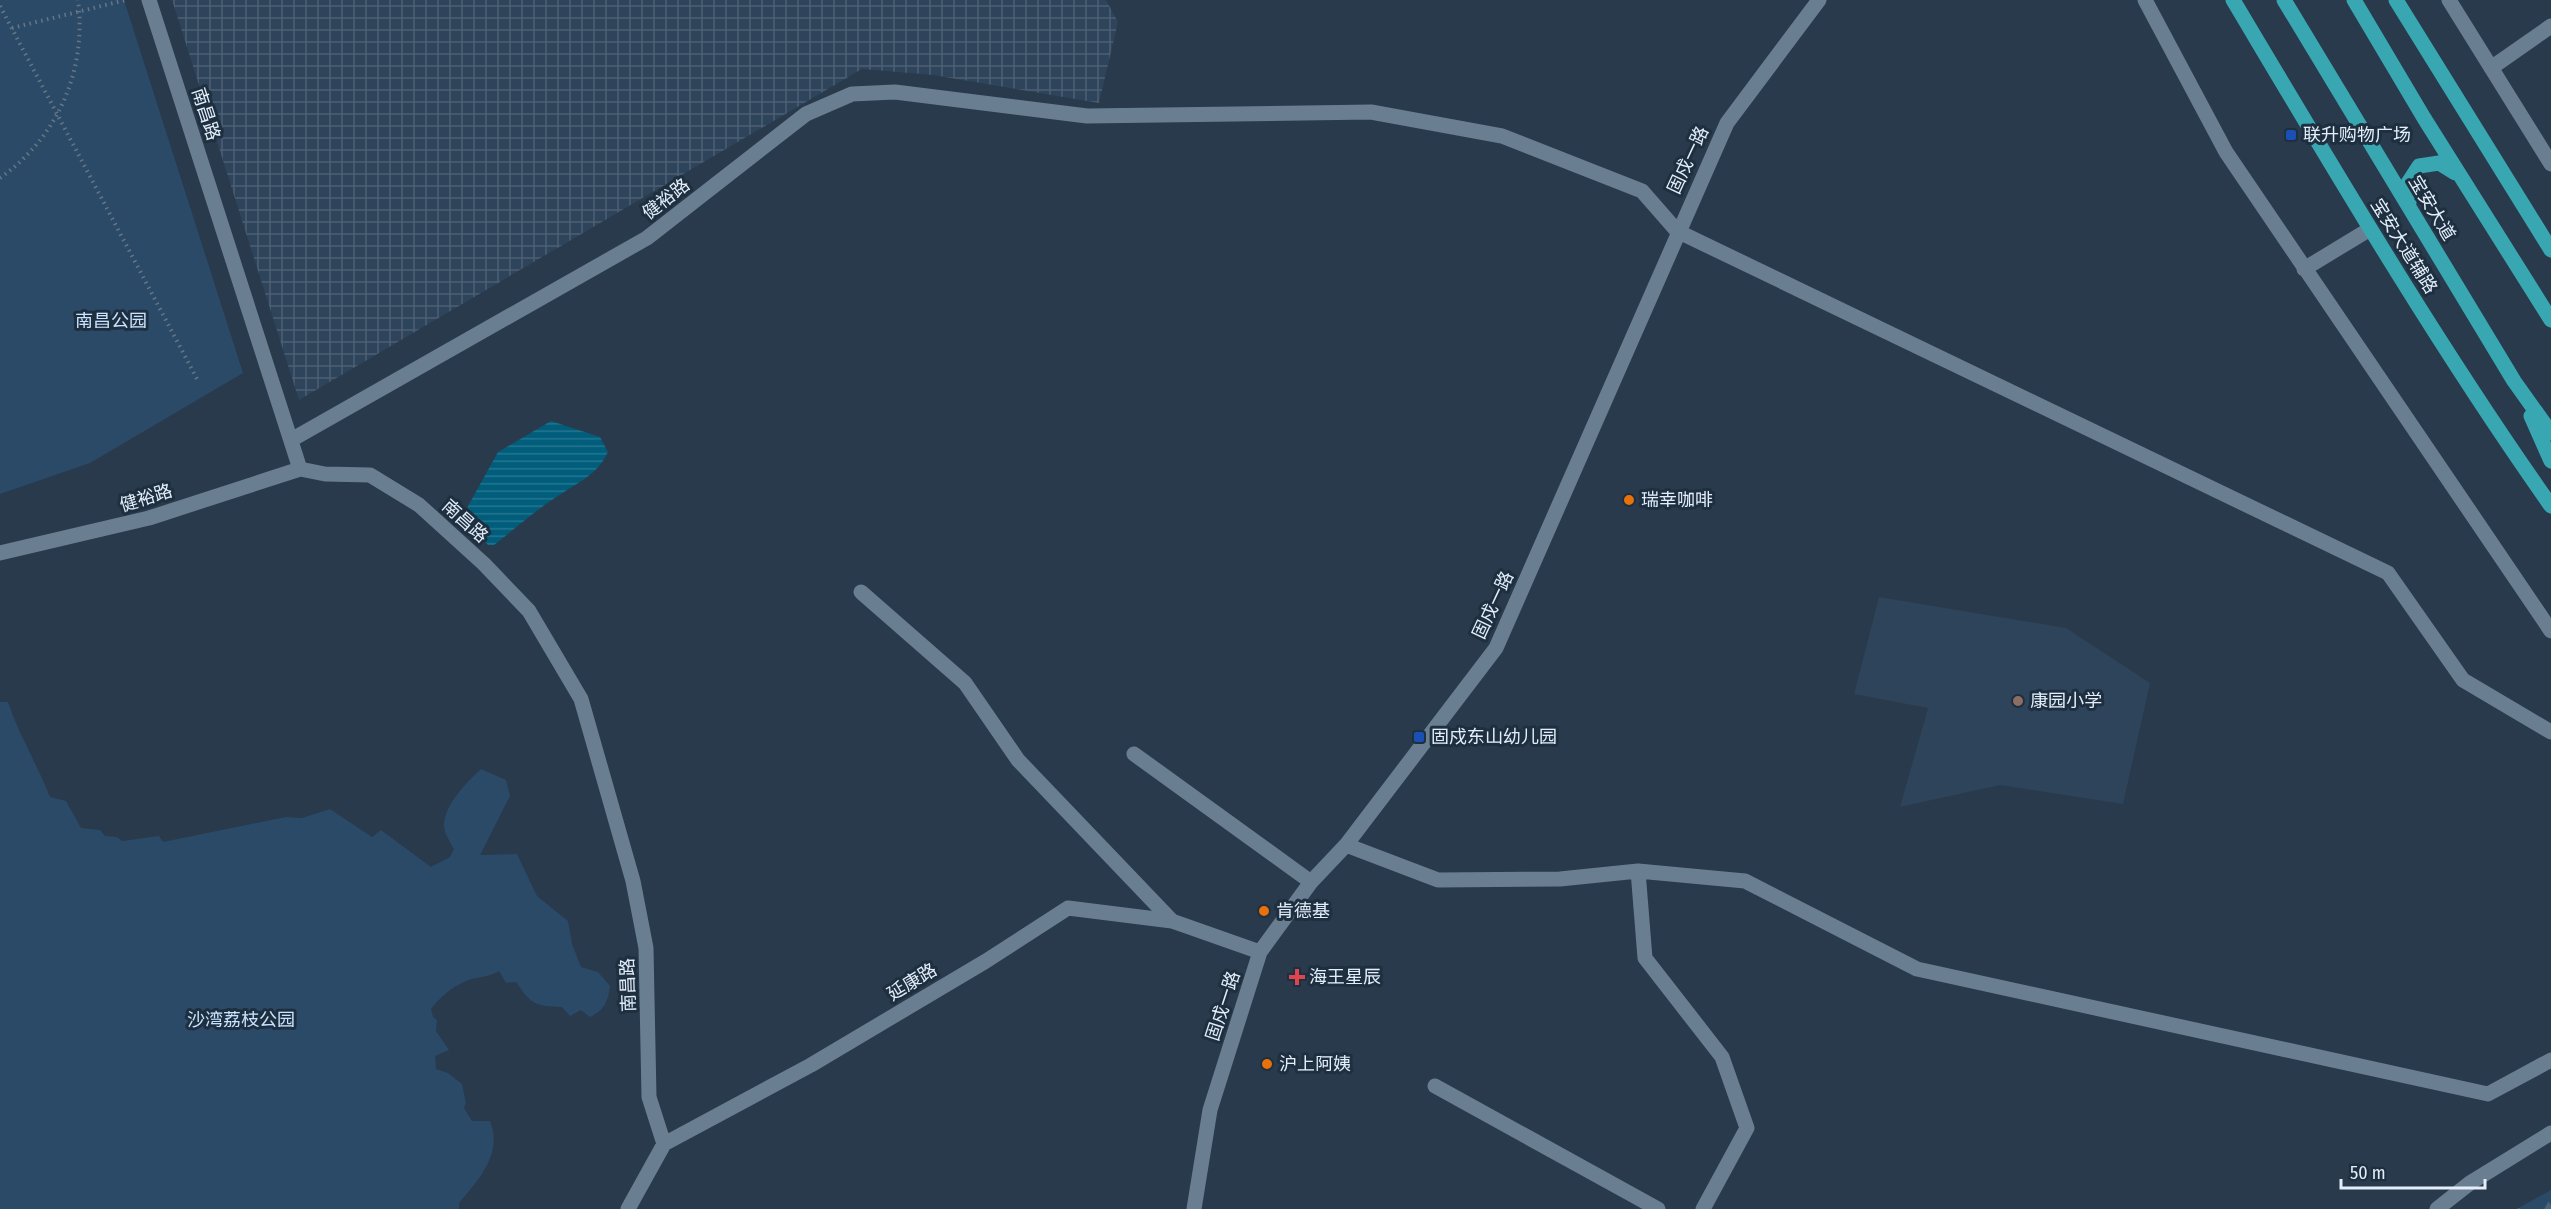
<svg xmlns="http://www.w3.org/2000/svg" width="2551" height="1209" viewBox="0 0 2551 1209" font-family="'Fira Sans Condensed','Noto Sans SC',sans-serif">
	<defs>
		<pattern id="industrial-grid" width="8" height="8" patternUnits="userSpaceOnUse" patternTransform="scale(1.5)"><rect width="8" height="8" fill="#2e445b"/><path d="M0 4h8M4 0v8" fill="none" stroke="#4c5f73"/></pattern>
		<pattern id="forest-firs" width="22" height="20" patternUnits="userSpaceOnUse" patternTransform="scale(1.5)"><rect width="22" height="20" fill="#2b4a68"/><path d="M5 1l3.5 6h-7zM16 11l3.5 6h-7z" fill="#4a647e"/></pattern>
		<pattern id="water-rules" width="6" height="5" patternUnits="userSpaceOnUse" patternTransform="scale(1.5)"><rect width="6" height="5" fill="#005d7b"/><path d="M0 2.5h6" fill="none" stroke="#25758f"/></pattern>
	</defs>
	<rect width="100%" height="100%" fill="#283a4b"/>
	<!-- built -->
	<path fill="#2e445b" d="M1879,597L2066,628L2150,683L2123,804L2000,785L1900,807L1928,708L1854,694Z"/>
	<!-- industrial -->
	<path fill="url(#industrial-grid)" d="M172,0H1106L1118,22L1099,103L933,75L862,69L299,400Z"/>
	<!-- forest -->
	<path fill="url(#forest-firs)" d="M2551,1190V1209H2517Z"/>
	<!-- park -->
	<path fill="#2b4a68" d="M0,0H124L243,373L90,463L0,494Z
		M0,702H8C19,735 37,764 50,797L66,801L81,828L100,830L105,836L117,837L122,841L159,836L163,842L286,817L302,818L330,809L372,837L381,830L431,867L450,857L454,849C450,842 443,832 444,823C446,803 467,782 481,769L506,780L510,796L480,855L517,854L537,896L568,921L572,944L581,967L598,972L610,986C608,1001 605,1010 590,1017L581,1010L570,1016L562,1007C534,1006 531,1004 516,982L506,983L499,971C484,979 478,976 466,981C452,987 440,997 431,1009L433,1017L437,1020L436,1031L449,1050L435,1056L436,1069L448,1073L462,1084L466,1103L464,1108L472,1121H490C503,1154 479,1179 459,1203V1209H0Z"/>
	<!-- water -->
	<path fill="url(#water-rules)" d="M551,421L600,437L608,452C597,475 580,481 561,494C537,509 516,528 494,545H488L465,518L468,506L498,452Z"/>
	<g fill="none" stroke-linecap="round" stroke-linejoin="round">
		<!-- path -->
		<path stroke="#667685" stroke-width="4" stroke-dasharray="1.5 4.5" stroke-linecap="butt" d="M0,6L197,379
			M12,28L126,0
			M0,178C58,137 87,70 78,0"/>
		<!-- minor -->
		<path stroke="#6a7e92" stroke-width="15" d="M149,0L300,469L325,474L370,475L419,505L484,564L529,611L581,699L633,881L646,948L649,1097L664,1144
			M2145,0L2226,152L2551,631
			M2449,0L2551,164
			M2491,68L2551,26
			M2304,269L2370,229
			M291,440L647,238L806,114L852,94L895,92L1087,116L1371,112L1502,136L1642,191L1677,231L2388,573L2463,680L2551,732
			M0,553L149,518L300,469
			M861,592L965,683L1018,760L1172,921
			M1134,754L1311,882
			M1346,845L1438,880L1560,879L1638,871L1745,881L1917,969L2488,1094L2551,1060
			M1638,871L1645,958L1722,1057L1747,1128L1703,1209
			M1435,1086L1658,1209
			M628,1209L664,1144L811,1065L986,961L1068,908L1172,921L1260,952
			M1194,1209L1210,1110L1260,952L1311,882L1346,845L1496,648L1727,123L1819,0
			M2437,1209L2470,1183L2551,1133"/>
		<!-- major -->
		<path stroke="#38a7b1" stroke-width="15" d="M2233,0C2335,171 2436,343 2551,506
			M2284,0L2514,381L2551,433
			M2354,0L2424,118L2551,320
			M2396,0L2551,250
			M2409,203L2408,183L2419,166L2439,163L2455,173
			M2531,416L2551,461"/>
	</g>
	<!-- markers -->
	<g fill="#1a4fb4" stroke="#1e2f40" stroke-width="2">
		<rect x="2285" y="129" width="12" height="12" rx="3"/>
		<rect x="1413" y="731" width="12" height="12" rx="3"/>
	</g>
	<g fill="#e8710a" stroke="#1e2f40" stroke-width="2">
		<circle cx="1629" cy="500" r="6"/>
		<circle cx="1264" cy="911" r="6"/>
		<circle cx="1267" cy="1064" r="6"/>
	</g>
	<circle fill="#8d6e63" stroke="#1e2f40" stroke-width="2" cx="2018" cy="701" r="6"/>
	<path fill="#e0444e" stroke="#1e2f40" stroke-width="2" d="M1294 968h6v6h6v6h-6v6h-6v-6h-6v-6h6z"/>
	<g text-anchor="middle" stroke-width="6" stroke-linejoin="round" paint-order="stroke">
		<!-- street labels -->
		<g font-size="18" fill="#e3eefa" stroke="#1e2f40">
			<text transform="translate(206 114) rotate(72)" y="6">南昌路</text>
			<text transform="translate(1688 160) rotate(-65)" y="6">固戍一路</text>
			<text transform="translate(666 199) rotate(-38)" y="6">健裕路</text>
			<text transform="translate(2432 208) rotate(59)" y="6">宝安大道</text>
			<text transform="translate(2404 246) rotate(58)" y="6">宝安大道辅路</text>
			<text transform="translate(146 498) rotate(-17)" y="6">健裕路</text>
			<text transform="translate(465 521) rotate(42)" y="6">南昌路</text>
			<text transform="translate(1493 605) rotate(-65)" y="6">固戍一路</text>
			<text transform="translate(912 982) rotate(-31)" y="6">延康路</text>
			<text transform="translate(628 985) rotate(-92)" y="6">南昌路</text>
			<text transform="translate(1223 1006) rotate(-72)" y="6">固戍一路</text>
		</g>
		<!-- poi labels -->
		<g font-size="18" fill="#e3eefa" stroke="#1e2f40" text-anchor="start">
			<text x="2303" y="141">联升购物广场</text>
			<text x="1641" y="506">瑞幸咖啡</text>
			<text x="2030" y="707">康园小学</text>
			<text x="1431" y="743">固戍东山幼儿园</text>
			<text x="1276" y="917">肯德基</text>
			<text x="1309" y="983">海王星辰</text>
			<text x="1279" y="1070">沪上阿姨</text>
		</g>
		<!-- park labels -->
		<g font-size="18" fill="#c8e3ff" stroke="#1e2f40">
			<text x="111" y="327">南昌公园</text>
			<text x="241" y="1026">沙湾荔枝公园</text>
		</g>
	</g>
	<!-- scale -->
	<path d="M2341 1179v9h144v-9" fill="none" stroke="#e3eefa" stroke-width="3"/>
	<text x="2350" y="1179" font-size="18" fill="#e3eefa" stroke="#1e2f40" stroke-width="4.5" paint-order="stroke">50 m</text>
</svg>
